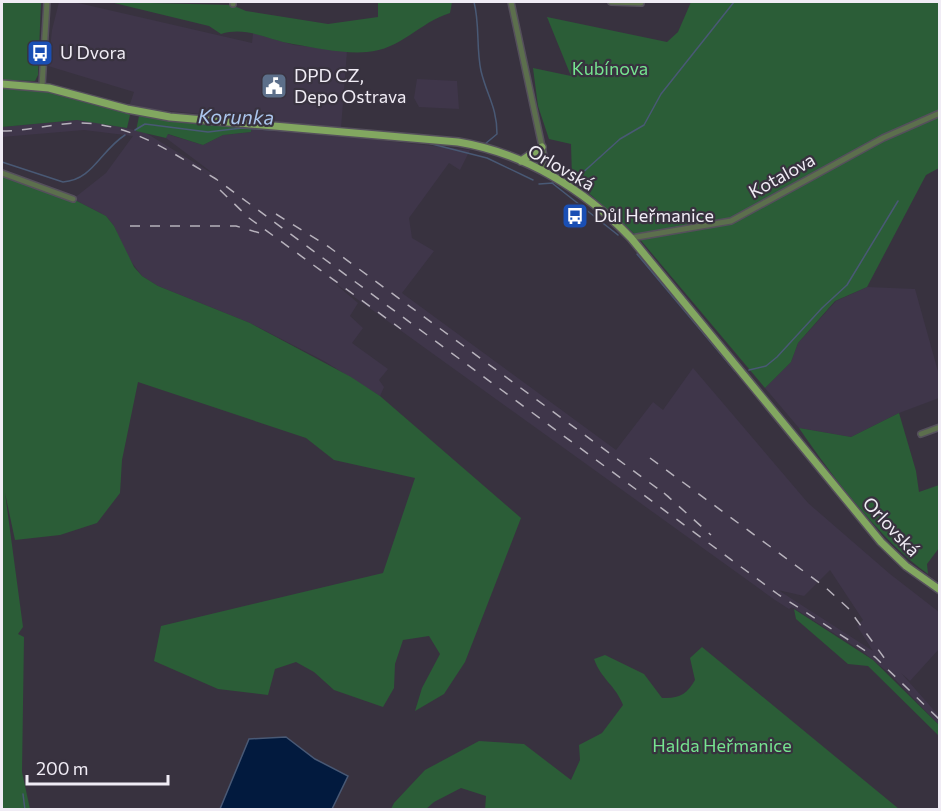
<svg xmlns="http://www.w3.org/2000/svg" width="941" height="811" viewBox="0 0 941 811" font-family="Commissioner,sans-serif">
	<rect width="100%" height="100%" fill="#38323f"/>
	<!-- built -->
	<path fill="#3f364a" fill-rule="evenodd" d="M59,2H74L252,43L253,33L294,45L347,51L341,128L150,109L130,104L134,92L48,66L52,30Z
		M417,79L457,81L459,109L419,107L414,98Z
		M77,120L104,123L146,133L218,177L166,138L167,134L203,145L223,135L251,132L252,126L470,150L460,170L449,163L409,218L412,238L434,251L402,293L616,450L653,402L663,410L693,368L808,503L890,574L939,612V649L910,681L901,673L939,716V725L890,674L862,651L792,607L789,609L775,600L332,281L358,303L350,316L363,328L352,343L388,369L379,380L384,387L380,396L324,361L250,323L158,286L142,276L127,256L114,226L106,216L73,199L106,173L133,136L84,130L2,137V127ZM830,570L863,620L857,626L873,651L778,590L804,596Z
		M867,287L915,289L939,375V398L899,413L851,437L799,428L765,388L791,362L798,343L836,301Z"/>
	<!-- green -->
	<path fill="#2b5d37" d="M2,2H41L38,75L35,81L2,80Z
		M110,2L232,5L246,11L328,24L378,17V2H452L450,13C420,22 400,50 367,52C344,54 316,48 293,44C268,40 247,26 221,34L209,26Z
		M691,2H939V168L926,175L867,287L835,301L798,343L791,362L765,388L638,237L572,178L571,144L549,139L538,106L533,68L571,76L547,17L667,42L678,32Z
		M2,87L42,89L127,112L130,115L127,128L77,120L2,127Z
		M139,116L252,126L251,132L223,135L203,145L168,134L166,138L136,131Z
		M2,173L73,199L106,216L114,226L134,267L142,276L158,286L250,323L351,377L380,396L521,518L465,662L444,694L415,711L422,688L440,654L429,636L403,640L395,664L394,688L383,707L334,690L314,672L296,662L275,669L268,695L218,689L154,661L161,626L383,573L415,478L334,460L306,438L138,382L122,460L120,493L97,523L60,535L15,540L5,493L23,627L18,634L24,637L22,772L30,809H2Z
		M899,413L916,471L919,492L939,485V548L927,564L928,574C882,542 831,475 799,428L851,437Z
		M794,609L873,660L939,725V736L868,666L848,664L796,619Z
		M702,647L899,809L485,810L486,796L461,788L434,802L426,809H391L394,803L425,770L479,741L524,744L571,780L580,760L579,745L602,733L623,705C616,686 601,679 594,659L605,655L644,674L662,698C679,699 687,694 695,680L690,658Z"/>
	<!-- water -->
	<path fill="#021a3e" stroke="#495975" stroke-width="1.5" d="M286,737L315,759L348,776L332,809H220L249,739Z"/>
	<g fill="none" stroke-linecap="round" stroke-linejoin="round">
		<!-- stream -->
		<path stroke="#495975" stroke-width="1.5" d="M474,2C480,25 476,48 481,71C487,96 497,107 497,134L485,144
			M135,130L145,124L208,132L242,128L319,133
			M424,142L487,158L533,180
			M2,162L63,182C93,180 100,151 125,135
			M568,179L579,176L620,139L644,125L661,94L734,2
			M552,183L618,235
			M539,184L553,183
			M637,254L735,371
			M749,370L766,366L777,357L822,308L847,285L898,201
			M23,794L25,810"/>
		<!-- minor casing -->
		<g stroke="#55505c" stroke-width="8">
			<path id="minor" d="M511,2L544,156L541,170
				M611,2L641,3
				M233,4V2
				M42,86L47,2
				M2,173L73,199
				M631,238L731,221L883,138L940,113
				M921,434L940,427"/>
		</g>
		<!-- major casing -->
		<g stroke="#55505c" stroke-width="10">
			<path id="major" d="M2,84L49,88L127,109L170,117L458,142C525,153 585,190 631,238L881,542L906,566L940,590
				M521,161L542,147"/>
		</g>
		<!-- minor -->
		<use href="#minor" stroke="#5c6f4d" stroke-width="5"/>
		<!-- major -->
		<use href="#major" stroke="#82a760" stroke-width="7"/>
		<!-- rail -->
		<path stroke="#b7b2bc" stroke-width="1.5" stroke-dasharray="10 10" stroke-linecap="butt" d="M2,131C26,131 51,124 76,123C130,122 172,153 216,179L779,595L875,657L940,720
			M220,190L249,218L401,329
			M276,214L329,247L669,497
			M130,226H236L263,234
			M650,458L825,587L848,608L885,659
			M664,493L711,535"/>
	</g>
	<!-- icons -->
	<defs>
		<g id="bus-square" transform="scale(1.35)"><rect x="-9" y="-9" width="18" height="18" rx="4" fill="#1a4fb4" stroke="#38323f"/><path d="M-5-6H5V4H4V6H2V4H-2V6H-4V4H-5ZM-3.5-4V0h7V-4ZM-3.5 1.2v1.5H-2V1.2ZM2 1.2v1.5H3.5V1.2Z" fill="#fff"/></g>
		<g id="civic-square" transform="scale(1.35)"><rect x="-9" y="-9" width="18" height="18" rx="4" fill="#5c6f8a" stroke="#38323f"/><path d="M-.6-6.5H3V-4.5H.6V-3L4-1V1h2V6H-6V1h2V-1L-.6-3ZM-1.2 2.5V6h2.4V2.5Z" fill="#fff"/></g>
	</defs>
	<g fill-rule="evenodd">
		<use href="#bus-square" x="40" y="53"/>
		<use href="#civic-square" x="274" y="86"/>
		<use href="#bus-square" x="575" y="216"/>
	</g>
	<g text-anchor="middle" stroke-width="4.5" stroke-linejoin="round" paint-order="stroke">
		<!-- poi labels -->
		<g font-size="18" fill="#f0ecf5" stroke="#38323f" text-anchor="start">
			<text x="60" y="59">U Dvora</text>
			<text x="294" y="82">DPD CZ,<tspan x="294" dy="21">Depo Ostrava</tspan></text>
			<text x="594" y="222">Důl Heřmanice</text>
		</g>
		<!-- park labels -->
		<g font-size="18" fill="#76e490" stroke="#38323f">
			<text x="610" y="75">Kubínova</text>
			<text x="722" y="752">Halda Heřmanice</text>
		</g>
		<!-- street labels -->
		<g font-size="18" fill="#f0ecf5" stroke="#38323f">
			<text transform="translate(561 168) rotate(30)" y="6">Orlovská</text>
			<text transform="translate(782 176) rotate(-29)" y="6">Kotalova</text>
			<text transform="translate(891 527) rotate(47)" y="6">Orlovská</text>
		</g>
		<!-- water labels -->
		<g font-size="20" font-style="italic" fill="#abc5ec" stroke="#38323f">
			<text transform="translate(236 117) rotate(1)" y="7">Korunka</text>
		</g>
	</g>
	<!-- border -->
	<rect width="941" height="811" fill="none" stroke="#f0ecf5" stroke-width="6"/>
	<!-- scale -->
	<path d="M27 775v9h141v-9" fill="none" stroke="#f0ecf5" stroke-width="3"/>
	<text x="36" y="775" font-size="18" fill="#f0ecf5" stroke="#38323f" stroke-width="4.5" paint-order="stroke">200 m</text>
</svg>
